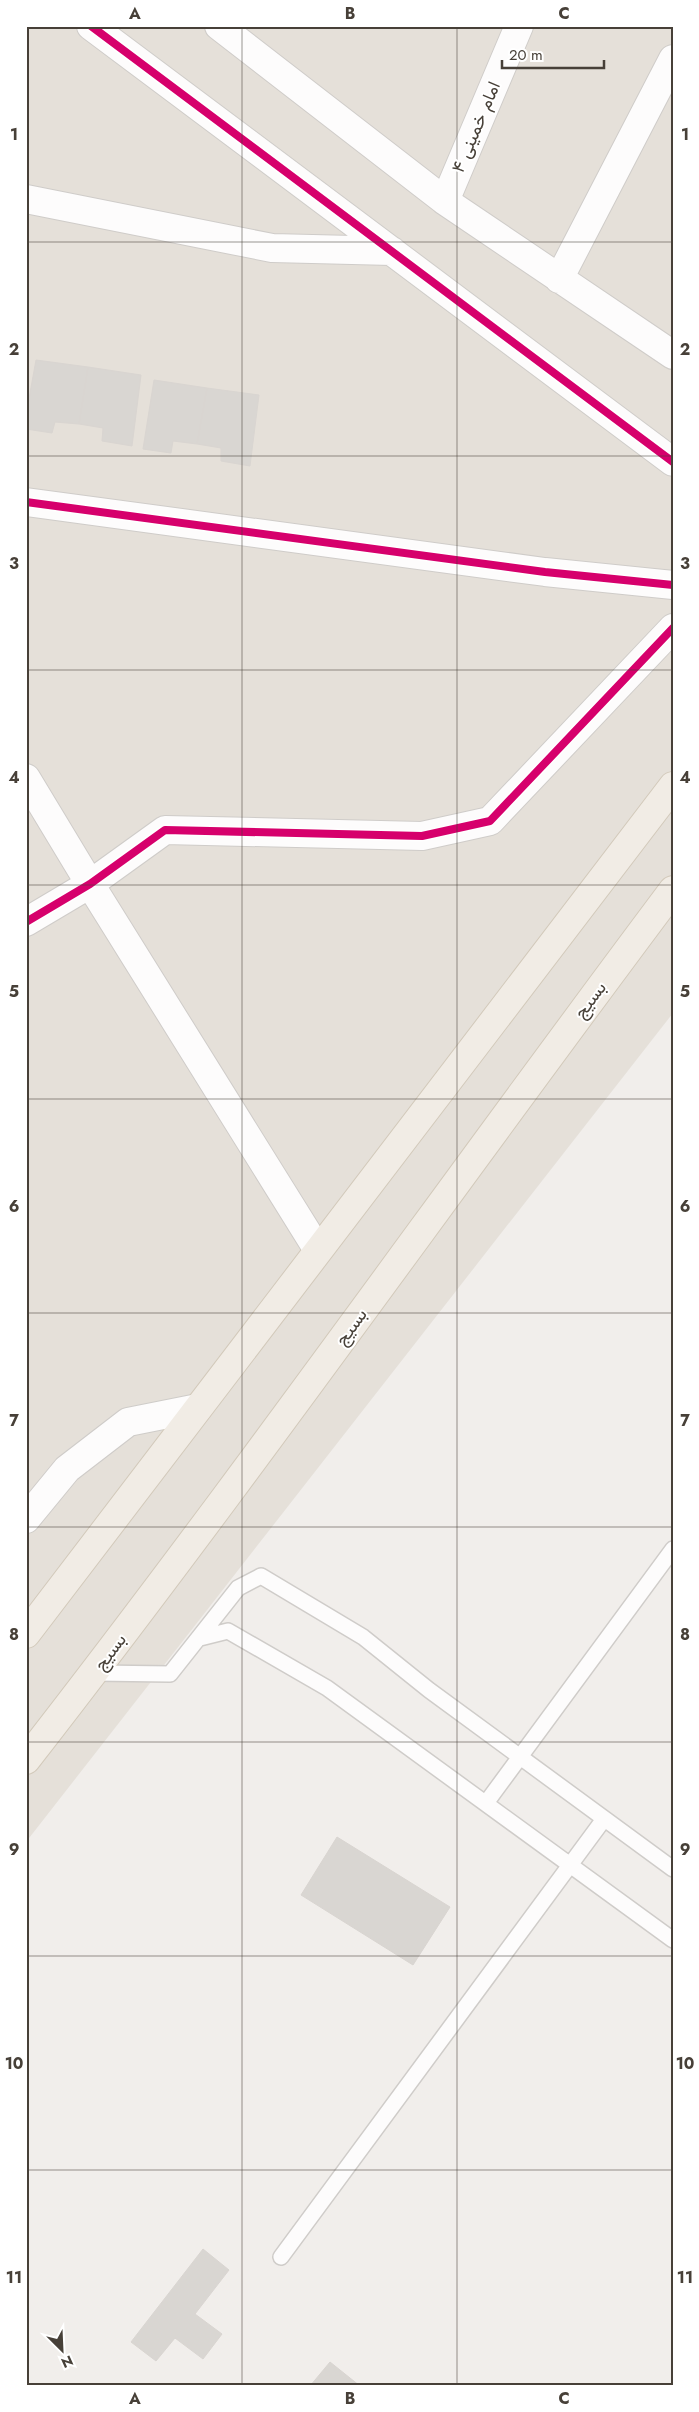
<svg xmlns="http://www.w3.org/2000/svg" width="699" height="2412" viewBox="0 0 699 2412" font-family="Jost,Vazirmatn,sans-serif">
	<rect width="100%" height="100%" fill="#f1eeeb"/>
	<!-- residential -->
	<path fill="#e5e0d9" d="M26,26H673V1013L26,1842Z"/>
	<!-- building -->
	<path fill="#d9d6d2" stroke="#d9d5d1" d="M36,360L88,367L79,424L55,422L52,433L26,429V415Z
		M88,367L141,375L132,446L102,441L103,428L79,424Z
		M154,380L207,388L197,444L173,441L171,453L143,449Z
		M207,388L259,395L250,466L221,461V448L197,444Z
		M337,1837L450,1907L413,1965L301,1895Z
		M203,2249L229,2270L195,2314L222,2334L203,2359L175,2338L156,2361L131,2342Z
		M330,2362L360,2386H310Z"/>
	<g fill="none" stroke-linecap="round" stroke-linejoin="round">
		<!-- service casing -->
		<g stroke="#cfccc9" stroke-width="18">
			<path id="service" d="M200,1638L228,1631L327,1688L673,1940
				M95,1673L170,1674L238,1588L261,1576L363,1637L429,1690L673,1869
				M486,1803L673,1549
				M281,2257L604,1819"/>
		</g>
		<!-- minor casing -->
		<g stroke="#cfccc9" stroke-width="30">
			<path id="minor" d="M91,26L673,462
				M219,26L445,201L673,355
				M26,199L272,248L392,251
				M445,201L519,26
				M559,279L673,59
				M26,502L545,572L673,585
				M26,778L90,884L318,1250
				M26,922L90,884L165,830L422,836L490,821L673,628
				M26,1519L67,1469L128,1422L198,1408"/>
		</g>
		<!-- primary casing -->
		<g stroke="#d2c9ba" stroke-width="30">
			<path id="primary" d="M26,1634L673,786
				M26,1760C248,1475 456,1179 673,890"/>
		</g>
		<!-- service -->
		<use href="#service" stroke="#fdfcfc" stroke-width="15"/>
		<!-- minor -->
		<use href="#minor" stroke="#fdfcfc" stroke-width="28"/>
		<!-- primary -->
		<use href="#primary" stroke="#f1ece5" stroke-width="28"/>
		<!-- cycleway casing -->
		<g stroke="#fff" stroke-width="11">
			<path id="cycleway" d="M91,26L673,462
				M26,502L545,572L673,585
				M26,922L90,884L165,830L422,836L490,821L673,628"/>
		</g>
		<!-- cycleway -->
		<use href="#cycleway" stroke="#d6006c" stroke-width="8"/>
	</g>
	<!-- grid -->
	<path fill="none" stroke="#474038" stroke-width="1" stroke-opacity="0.55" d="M242,26V2386M457,26V2386M26,242H673M26,456H673M26,670H673M26,885H673M26,1099H673M26,1313H673M26,1527H673M26,1742H673M26,1956H673M26,2170H673"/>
	<g text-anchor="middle" stroke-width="4" stroke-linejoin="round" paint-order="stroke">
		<!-- street labels -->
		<g font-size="18" fill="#474038" stroke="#fff">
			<text transform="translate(476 127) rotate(-67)" y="6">امام خمینی ۴</text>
			<text transform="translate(590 1000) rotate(-53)" y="6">بسیج</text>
			<text transform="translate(351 1327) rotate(-54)" y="6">بسیج</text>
			<text transform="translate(110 1652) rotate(-53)" y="6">بسیج</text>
		</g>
	</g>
	<!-- border -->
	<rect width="699" height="2412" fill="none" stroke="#ffffff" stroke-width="55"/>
	<!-- north arrow -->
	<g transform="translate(62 2350) rotate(156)" stroke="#ffffff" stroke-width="4" paint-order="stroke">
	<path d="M0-4L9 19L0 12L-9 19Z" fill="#474038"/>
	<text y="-8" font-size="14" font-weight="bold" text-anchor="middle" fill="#474038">N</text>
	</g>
	<!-- scale -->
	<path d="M502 60v8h102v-8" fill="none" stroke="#474038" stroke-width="2.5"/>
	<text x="509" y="60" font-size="15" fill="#474038" stroke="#ffffff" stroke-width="4" paint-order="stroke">20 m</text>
	<rect x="28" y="28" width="644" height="2356" fill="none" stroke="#474038" stroke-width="2"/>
	<g font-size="16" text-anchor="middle" font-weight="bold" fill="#474038">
		<text x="135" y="19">A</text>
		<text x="350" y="19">B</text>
		<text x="564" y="19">C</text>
		<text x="14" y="140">1</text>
		<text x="685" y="140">1</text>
		<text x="14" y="355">2</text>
		<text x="685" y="355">2</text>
		<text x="14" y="569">3</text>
		<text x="685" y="569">3</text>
		<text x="14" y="783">4</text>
		<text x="685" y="783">4</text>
		<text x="14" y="997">5</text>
		<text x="685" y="997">5</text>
		<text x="14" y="1212">6</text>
		<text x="685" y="1212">6</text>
		<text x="14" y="1426">7</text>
		<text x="685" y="1426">7</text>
		<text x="14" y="1640">8</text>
		<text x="685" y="1640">8</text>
		<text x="14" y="1855">9</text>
		<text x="685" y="1855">9</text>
		<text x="14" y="2069">10</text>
		<text x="685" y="2069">10</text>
		<text x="14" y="2283">11</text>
		<text x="685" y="2283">11</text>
		<text x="135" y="2404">A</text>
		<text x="350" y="2404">B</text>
		<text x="564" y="2404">C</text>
	</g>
</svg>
